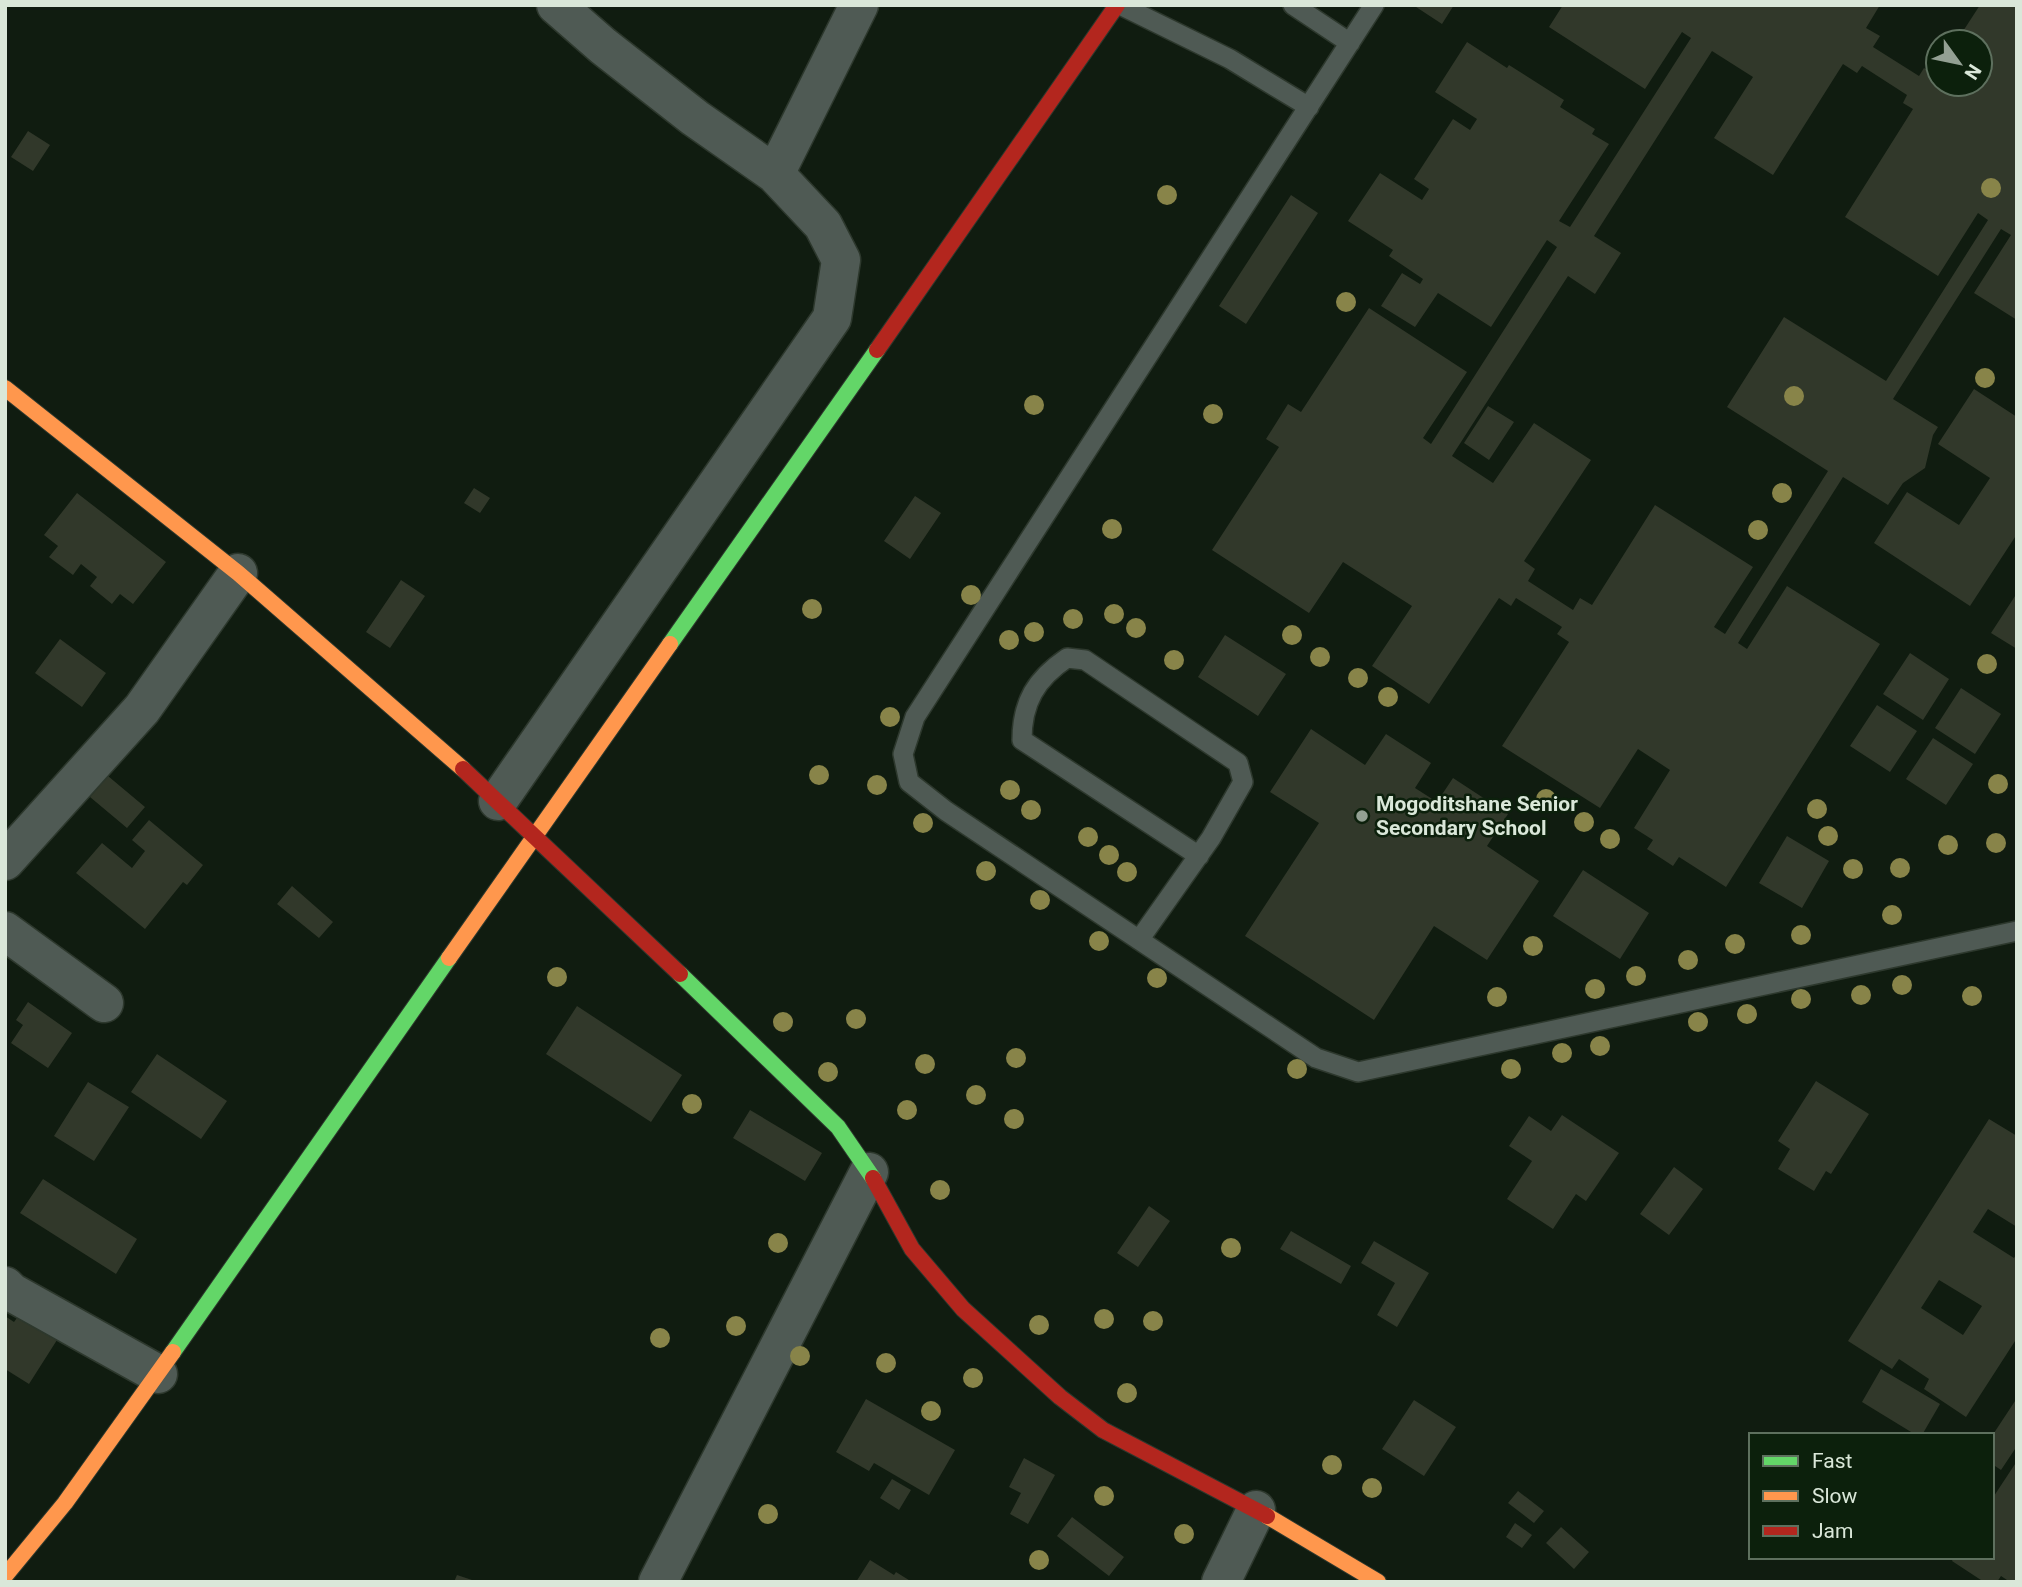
<svg xmlns="http://www.w3.org/2000/svg" width="2022" height="1587" viewBox="0 0 2022 1587" font-family="Roboto,sans-serif">
	<rect width="100%" height="100%" fill="#101c10"/>
	<!-- building -->
	<path fill="#31382a" fill-rule="evenodd" d="M1413,5H1454L1442,24Z
		M1563,5H1880L1866,28L1880,36L1873,47L1919,76L1924,68L1935,75L1938,71V84H1980V42H1956L1980,5H2017V320L1974,293L2011,235L2001,229L1893,399L1938,427L1933,435L1925,468L1903,483L1888,505L1843,477L1738,643L1747,649L1787,586L1880,644L1726,887L1679,857L1673,866L1647,849L1653,840L1634,828L1670,770L1638,749L1600,808L1502,746L1569,642L1557,634L1562,627L1516,598L1511,606L1499,598L1429,704L1372,666L1412,606L1343,562L1309,613L1212,550L1279,447L1266,439L1288,404L1301,412L1369,308L1467,372L1423,438L1431,444L1557,247L1547,240L1491,327L1438,293L1415,327L1381,306L1402,273L1420,284L1423,279L1389,256L1393,250L1348,221L1380,173L1422,200L1429,189L1414,179L1453,119L1470,130L1477,119L1435,92L1467,42L1507,68L1509,65L1564,100L1560,107L1595,129L1592,134L1609,144L1559,221L1570,227L1691,38L1682,32L1645,89L1549,27ZM1712,51L1753,77L1714,138L1773,175L1843,64L1857,73L1862,66L1907,95L1903,103L1913,109L1845,217L1938,276L1978,213L1988,220L1886,381L1784,317L1727,407L1828,471L1725,634L1714,627L1753,567L1655,505L1592,605L1580,598L1573,610L1528,581L1535,569L1524,561L1591,460L1534,423L1493,483L1452,456L1568,276L1595,294L1621,253L1594,236Z
		M28,131L50,145L33,171L11,157Z
		M1291,195L1318,213L1246,324L1219,306Z
		M1974,389L2017,417V534L1970,606L1874,543L1907,492L1959,525L1990,478L1938,444Z
		M1488,406L1514,422L1489,460L1464,443Z
		M474,488L490,498L480,513L464,503Z
		M77,493L166,562L133,604L120,594L112,604L90,586L97,577L81,564L73,575L49,557L58,546L44,535Z
		M915,496L941,513L910,559L884,541Z
		M401,580L425,596L390,648L366,632Z
		M2017,593V649L1991,633Z
		M1225,635L1286,674L1258,716L1198,677Z
		M60,639L106,673L82,707L35,673Z
		M1910,653L1949,679L1923,720L1883,694Z
		M1961,688L2001,714L1975,754L1935,728Z
		M1877,705L1917,731L1890,772L1850,746Z
		M1311,729L1365,765L1386,734L1431,763L1415,788L1437,802L1453,778L1508,814L1487,846L1539,881L1487,960L1434,926L1374,1020L1245,936L1319,823L1270,792Z
		M1933,738L1973,764L1946,805L1906,779Z
		M108,776L145,807L127,828L90,797Z
		M149,820L203,865L187,885L183,882L145,929L76,873L102,843L132,868L145,851L132,840Z
		M1787,836L1829,861L1802,908L1759,883Z
		M1583,870L1649,913L1620,959L1553,916Z
		M292,886L333,922L319,938L277,904Z
		M28,1002L72,1033L48,1068L11,1043L23,1025L16,1020Z
		M577,1006L682,1075L651,1122L546,1054Z
		M157,1054L227,1101L201,1139L131,1092Z
		M1816,1081L1869,1114L1831,1174L1826,1171L1814,1191L1778,1169L1790,1149L1778,1141Z
		M88,1082L129,1107L94,1161L54,1136Z
		M750,1110L822,1153L805,1181L733,1138Z
		M1562,1115L1619,1153L1586,1201L1576,1194L1553,1229L1507,1199L1532,1161L1509,1146L1529,1116L1551,1131Z
		M1989,1119L2017,1136V1227L1988,1209L1973,1232L2014,1258L2017,1253V1338L1966,1417L1924,1389L1929,1379L1899,1359L1892,1369L1848,1341ZM1939,1280L1982,1306L1963,1335L1921,1308Z
		M1674,1167L1703,1189L1669,1235L1640,1214Z
		M43,1179L137,1239L116,1274L20,1213Z
		M1149,1206L1170,1221L1138,1267L1117,1253Z
		M1291,1231L1351,1266L1341,1284L1280,1249Z
		M1374,1241L1429,1273L1397,1327L1377,1315L1395,1283L1361,1263Z
		M19,1315L57,1340L29,1384L5,1369V1316L14,1322Z
		M1881,1369L1940,1404L1922,1435H1916L1862,1402Z
		M2017,1398V1446L2001,1470L1992,1464V1436Z
		M866,1399L955,1450L929,1495L874,1463L869,1471L836,1452Z
		M1414,1400L1456,1427L1424,1476L1382,1449Z
		M1024,1458L1055,1475L1028,1524L1010,1514L1021,1493L1009,1487Z
		M2017,1461V1582H2010L2001,1576L1997,1582H1984L1952,1561L1954,1557H1992V1499Z
		M892,1479L911,1490L899,1510L880,1498Z
		M1518,1491L1544,1511L1534,1523L1508,1503Z
		M1072,1517L1124,1557L1109,1576L1057,1536Z
		M1515,1523L1532,1535L1522,1548L1506,1537Z
		M1561,1527L1589,1552L1574,1569L1546,1543Z
		M870,1560L894,1575L896,1572L912,1582H856Z
		M457,1575L475,1581V1582H454Z"/>
	<g fill="none" stroke-linecap="round" stroke-linejoin="round">
		<!-- lane casing -->
		<g stroke="#2d382d" stroke-width="22">
			<path id="lane" d="M1120,5L1230,59L1309,107
				M1293,5L1350,43
				M1374,5L915,717L903,754L909,782L946,811L1316,1058L1358,1072L2017,931
				M1139,940L1211,838L1243,782L1238,763L1085,660L1067,658C1036,679 1022,702 1022,740L1199,856"/>
		</g>
		<!-- street casing -->
		<g stroke="#2d382d" stroke-width="41">
			<path id="street" d="M775,174L859,5
				M498,801L832,318L841,260L823,225L775,174L695,118L603,46L556,5
				M5,861L142,709L238,573
				M5,931L104,1003
				M5,1286L11,1292L158,1374
				M658,1582L869,1172
				M1221,1582L1256,1510"/>
		</g>
		<!-- fast casing -->
		<g stroke="#2d382d" stroke-width="18">
			<path id="fast" d="M670,644L877,350
				M680,974L838,1127L873,1178
				M173,1352L449,958"/>
		</g>
		<!-- slow casing -->
		<g stroke="#2d382d" stroke-width="18">
			<path id="slow" d="M5,388L238,573L463,769
				M449,958L670,644
				M1267,1516L1378,1582
				M5,1576L65,1503L173,1352"/>
		</g>
		<!-- jam casing -->
		<g stroke="#2d382d" stroke-width="18">
			<path id="jam" d="M877,350L1117,5
				M463,769L680,974
				M873,1178L912,1249L963,1309L1060,1397L1103,1430L1267,1516"/>
		</g>
		<!-- lane -->
		<use href="#lane" stroke="#4f5a54" stroke-width="19"/>
		<!-- street -->
		<use href="#street" stroke="#4f5a54" stroke-width="38"/>
		<!-- fast -->
		<use href="#fast" stroke="#63d668" stroke-width="16"/>
		<!-- slow -->
		<use href="#slow" stroke="#ff974d" stroke-width="16"/>
		<!-- jam -->
		<use href="#jam" stroke="#b3261e" stroke-width="16"/>
	</g>
	<!-- trees -->
	<g fill="#888449">
		<circle cx="1991" cy="188" r="10"/>
		<circle cx="1167" cy="195" r="10"/>
		<circle cx="1346" cy="302" r="10"/>
		<circle cx="1985" cy="378" r="10"/>
		<circle cx="1794" cy="396" r="10"/>
		<circle cx="1034" cy="405" r="10"/>
		<circle cx="1213" cy="414" r="10"/>
		<circle cx="1782" cy="493" r="10"/>
		<circle cx="1112" cy="529" r="10"/>
		<circle cx="1758" cy="530" r="10"/>
		<circle cx="971" cy="595" r="10"/>
		<circle cx="812" cy="609" r="10"/>
		<circle cx="1114" cy="614" r="10"/>
		<circle cx="1073" cy="619" r="10"/>
		<circle cx="1136" cy="628" r="10"/>
		<circle cx="1034" cy="632" r="10"/>
		<circle cx="1292" cy="635" r="10"/>
		<circle cx="1009" cy="640" r="10"/>
		<circle cx="1320" cy="657" r="10"/>
		<circle cx="1174" cy="660" r="10"/>
		<circle cx="1987" cy="664" r="10"/>
		<circle cx="1358" cy="678" r="10"/>
		<circle cx="1388" cy="697" r="10"/>
		<circle cx="890" cy="717" r="10"/>
		<circle cx="819" cy="775" r="10"/>
		<circle cx="1998" cy="784" r="10"/>
		<circle cx="877" cy="785" r="10"/>
		<circle cx="1010" cy="790" r="10"/>
		<circle cx="1546" cy="799" r="10"/>
		<circle cx="1817" cy="809" r="10"/>
		<circle cx="1031" cy="810" r="10"/>
		<circle cx="1584" cy="822" r="10"/>
		<circle cx="923" cy="823" r="10"/>
		<circle cx="1828" cy="836" r="10"/>
		<circle cx="1088" cy="837" r="10"/>
		<circle cx="1610" cy="839" r="10"/>
		<circle cx="1996" cy="843" r="10"/>
		<circle cx="1948" cy="845" r="10"/>
		<circle cx="1109" cy="855" r="10"/>
		<circle cx="1900" cy="868" r="10"/>
		<circle cx="1853" cy="869" r="10"/>
		<circle cx="986" cy="871" r="10"/>
		<circle cx="1127" cy="872" r="10"/>
		<circle cx="1040" cy="900" r="10"/>
		<circle cx="1892" cy="915" r="10"/>
		<circle cx="1801" cy="935" r="10"/>
		<circle cx="1099" cy="941" r="10"/>
		<circle cx="1735" cy="944" r="10"/>
		<circle cx="1533" cy="946" r="10"/>
		<circle cx="1688" cy="960" r="10"/>
		<circle cx="1636" cy="976" r="10"/>
		<circle cx="557" cy="977" r="10"/>
		<circle cx="1157" cy="978" r="10"/>
		<circle cx="1902" cy="985" r="10"/>
		<circle cx="1595" cy="989" r="10"/>
		<circle cx="1861" cy="995" r="10"/>
		<circle cx="1972" cy="996" r="10"/>
		<circle cx="1497" cy="997" r="10"/>
		<circle cx="1801" cy="999" r="10"/>
		<circle cx="1747" cy="1014" r="10"/>
		<circle cx="856" cy="1019" r="10"/>
		<circle cx="783" cy="1022" r="10"/>
		<circle cx="1698" cy="1022" r="10"/>
		<circle cx="1600" cy="1046" r="10"/>
		<circle cx="1562" cy="1053" r="10"/>
		<circle cx="1016" cy="1058" r="10"/>
		<circle cx="925" cy="1064" r="10"/>
		<circle cx="1297" cy="1069" r="10"/>
		<circle cx="1511" cy="1069" r="10"/>
		<circle cx="828" cy="1072" r="10"/>
		<circle cx="976" cy="1095" r="10"/>
		<circle cx="692" cy="1104" r="10"/>
		<circle cx="907" cy="1110" r="10"/>
		<circle cx="1014" cy="1119" r="10"/>
		<circle cx="940" cy="1190" r="10"/>
		<circle cx="778" cy="1243" r="10"/>
		<circle cx="1231" cy="1248" r="10"/>
		<circle cx="1104" cy="1319" r="10"/>
		<circle cx="1153" cy="1321" r="10"/>
		<circle cx="1039" cy="1325" r="10"/>
		<circle cx="736" cy="1326" r="10"/>
		<circle cx="660" cy="1338" r="10"/>
		<circle cx="800" cy="1356" r="10"/>
		<circle cx="886" cy="1363" r="10"/>
		<circle cx="973" cy="1378" r="10"/>
		<circle cx="1127" cy="1393" r="10"/>
		<circle cx="931" cy="1411" r="10"/>
		<circle cx="1332" cy="1465" r="10"/>
		<circle cx="1372" cy="1488" r="10"/>
		<circle cx="1104" cy="1496" r="10"/>
		<circle cx="768" cy="1514" r="10"/>
		<circle cx="1184" cy="1534" r="10"/>
		<circle cx="1039" cy="1560" r="10"/>
	</g>
	<!-- markers -->
	<circle fill="#93a093" stroke="#0c200c" stroke-width="2.5" cx="1362" cy="816" r="7"/>
	<g text-anchor="middle" stroke-width="5" stroke-linejoin="round" paint-order="stroke">
		<!-- poi labels -->
		<g font-size="21" font-weight="bold" fill="#dae7d9" stroke="#0c200c" text-anchor="start">
			<text x="1376" y="811">Mogoditshane Senior<tspan x="1376" dy="24">Secondary School</tspan></text>
		</g>
	</g>
	<!-- border -->
	<rect width="2022" height="1587" fill="none" stroke="#dae7d9" stroke-width="14"/>
	<!-- legend -->
	<rect x="1749" y="1433" width="245" height="126" fill="#0c200c" stroke="#5e705e" stroke-width="2"/>
	<rect x="1763" y="1456" width="35" height="10" fill="#63d668" stroke="#5e705e" stroke-width="2"/>
	<text x="1812" y="1468" font-size="21" fill="#dae7d9">Fast</text>
	<rect x="1763" y="1491" width="35" height="10" fill="#ff974d" stroke="#5e705e" stroke-width="2"/>
	<text x="1812" y="1503" font-size="21" fill="#dae7d9">Slow</text>
	<rect x="1763" y="1526" width="35" height="10" fill="#b3261e" stroke="#5e705e" stroke-width="2"/>
	<text x="1812" y="1538" font-size="21" fill="#dae7d9">Jam</text>
	<!-- north arrow -->
	<g transform="translate(1959 63) rotate(123)"><circle r="33" fill="#0c200c" stroke="#5e705e" stroke-width="2"/>
	<path d="M0-5L12 26L0 18L-12 26Z" fill="#93a093"/>
	<text y="-10" font-size="19" font-weight="bold" text-anchor="middle" fill="#dae7d9">N</text>
	</g>
</svg>
